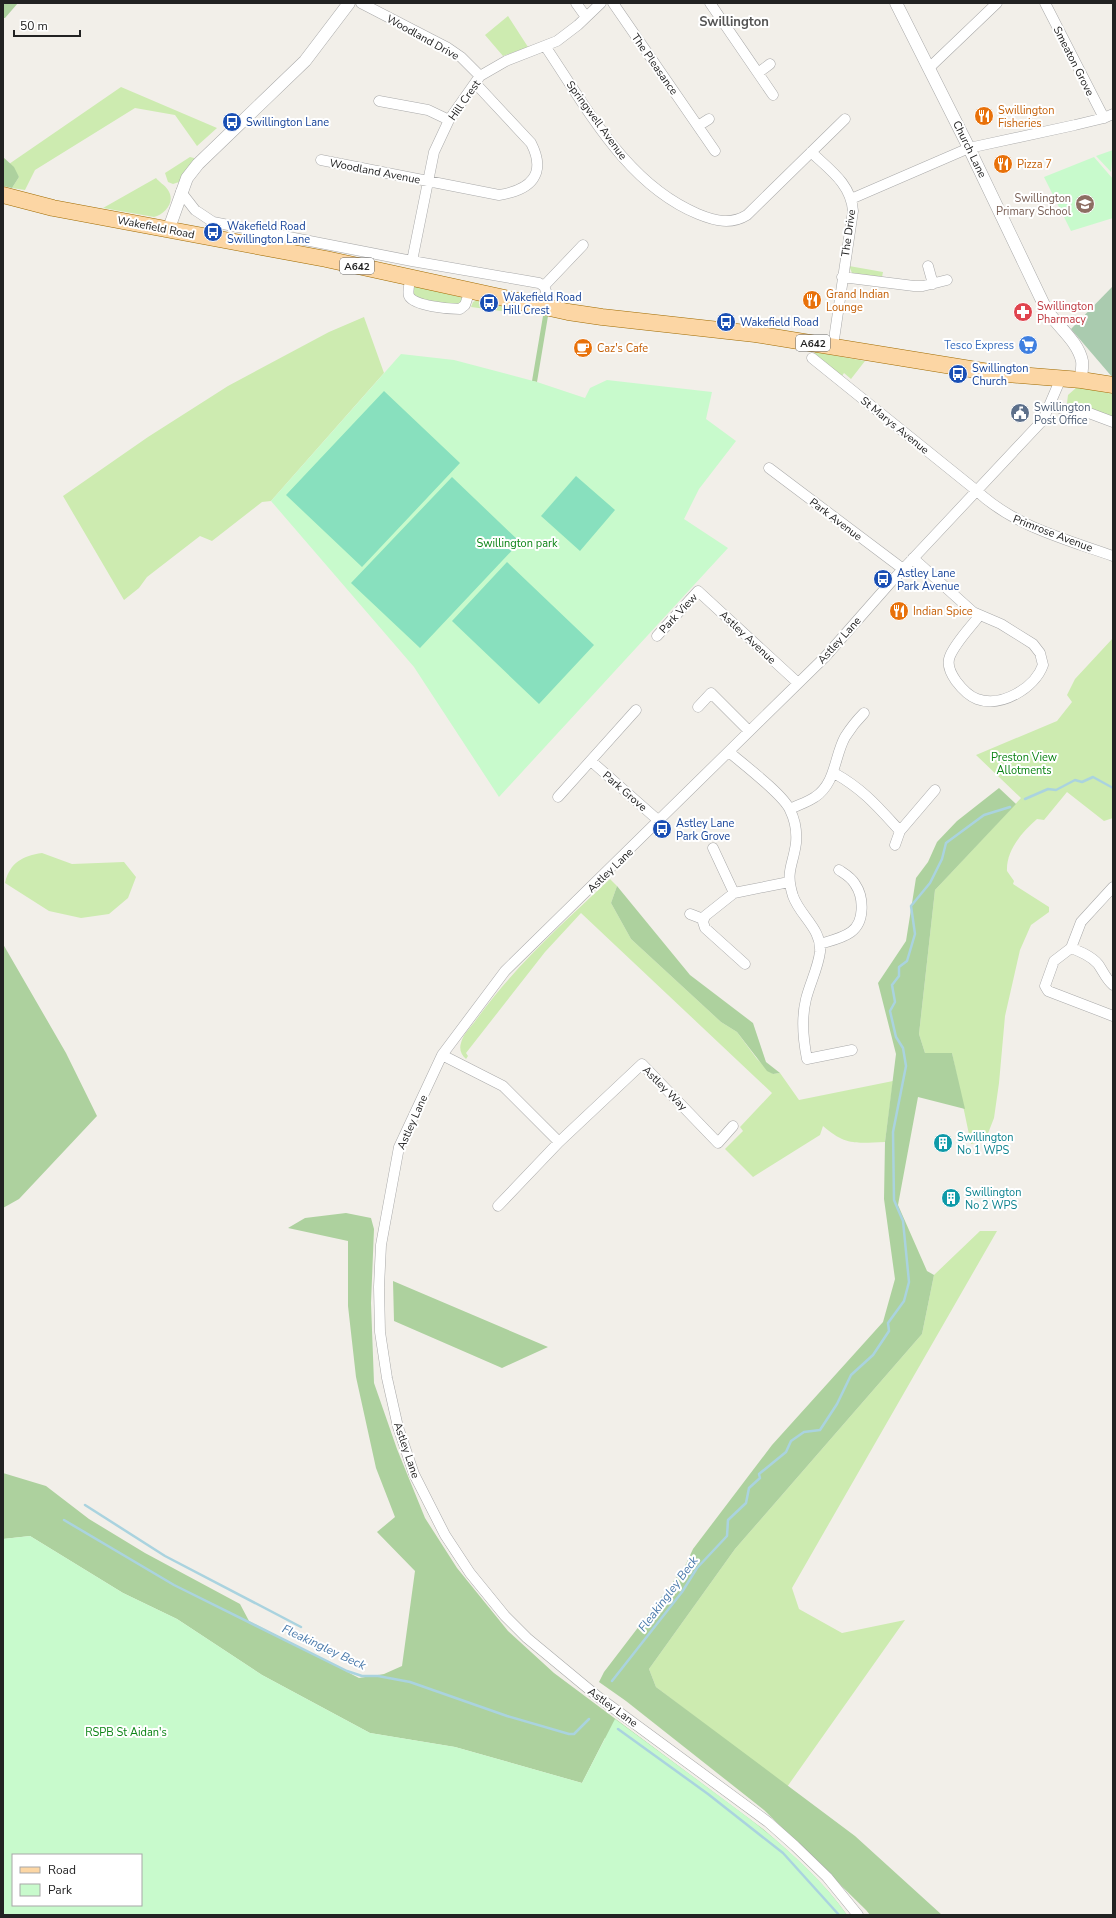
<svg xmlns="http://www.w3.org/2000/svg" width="1116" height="1918" viewBox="0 0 1116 1918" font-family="'Nunito Sans',sans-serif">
	<rect width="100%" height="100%" fill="#f2efe9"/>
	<!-- grass -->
	<path fill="#cdebb0" d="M508,16L528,47L503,56L485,35Z
		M121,87L217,128L197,146L175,115L135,108L35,170L25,190L12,188L19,177L9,164Z
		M190,157L194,158L195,160L179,182L173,184L168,182L165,173Z
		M156,178C159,182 165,185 168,190C176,202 165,214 154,217L103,208Z
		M849,266L883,272L882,277L852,273Z
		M415,286L460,297L463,299L459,306L414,298L412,290Z
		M477,300L507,307L509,312L471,307L473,302Z
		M364,317L384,373L271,501L262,502L212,541L200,536L147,577L139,588L124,600L63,496L148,437L228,386L329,332Z
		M815,352L865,361L851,379L844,373L842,376L814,354Z
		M1077,387L1113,394V419L1085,409V407L1067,403L1068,395Z
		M1113,638V818L1104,821L1067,792L1044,820L1037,819C1023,831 1006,850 1007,871L1014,881L1013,884L1049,907V912L1031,925L1020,950L1005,1016L999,1083L994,1118L985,1141L971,1144L952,1053H925L919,1034L935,890L1021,798L976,755L1057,721L1072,702L1067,695L1075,679Z
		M42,853L72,864L124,862L136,877L128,898L109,914L81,918L49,911L5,883C10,862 23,856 42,853Z
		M610,879L617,886L611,903L631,939L721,1022L737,1032L757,1059L773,1074L780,1073L799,1100L893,1081L885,1142C856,1143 846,1146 823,1126L820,1135L753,1177L725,1149L743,1131L740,1127L772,1093L581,913L545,952L466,1053L468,1056L466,1059C461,1055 459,1049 461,1043C463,1034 471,1027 476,1020C514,967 563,923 610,879Z
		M980,1231H997L792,1588L799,1609L842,1633L905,1620L787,1787L656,1687L649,1669L735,1549L922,1334L934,1275Z"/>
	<!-- forest -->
	<path fill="#add19e" d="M3,3H18L5,18H3Z
		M3,157L14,167L19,177L12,188L3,186Z
		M543,316H548L537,382L532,381Z
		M999,788L1016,804L935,890L919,1034L925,1053H952L965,1109L918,1097L898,1205L927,1271L934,1275L922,1334L735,1549L649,1669L656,1687L855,1836L942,1915H870L866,1910L764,1810L626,1701L599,1682L604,1672L685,1566L693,1549L772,1445L883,1322L895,1279L884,1199L885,1142L896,1054L878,983L906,941L916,878L928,862L937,842L957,821Z
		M617,886L690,975L753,1023L766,1062L780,1073L773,1074L767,1071L737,1032L721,1022L631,939L611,903Z
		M3,944L66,1053L97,1116L19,1199L3,1208Z
		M346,1213L371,1218L374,1229L371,1303L374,1383L397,1449L425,1518L457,1568L508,1631L554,1673L763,1829C793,1855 824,1882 847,1915L605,1738L582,1783L455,1747L370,1733L262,1675L177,1619L123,1593L30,1536L3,1539V1473L46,1486L89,1519L145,1553L240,1604L249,1621L359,1678L384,1674L402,1666L415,1571L377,1532L395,1517L376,1468L356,1377L348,1306V1241L288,1228L305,1218Z
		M393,1281L548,1347L502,1368L394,1321Z"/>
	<!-- cemetery -->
	<path fill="#aacbaf" d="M1113,286V378L1071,329Z"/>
	<!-- park -->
	<path fill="#c8facc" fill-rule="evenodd" d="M1113,150L1111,172L1096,156Z
		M1094,157L1113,179V218L1071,231L1044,177Z
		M401,354L454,360L537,382L585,398L590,388L607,380L712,392L706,419L736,441L699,489L684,519L728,548L499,797L414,667L271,501Z
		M30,1536L123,1593L177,1619L262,1675L370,1733L455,1747L582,1783L615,1719C647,1743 679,1766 711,1790C760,1826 811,1864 847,1915H3V1539ZM13,1855H141V1905H13Z"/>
	<!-- pitch -->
	<path fill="#88e0be" d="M384,391L460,463L362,567L286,495Z
		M576,476L615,510L580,551L541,516Z
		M452,477L520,542L420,648L351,583Z
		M507,562L594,645L539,704L452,621Z"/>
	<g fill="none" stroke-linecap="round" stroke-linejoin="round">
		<!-- stream -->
		<path stroke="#aad3df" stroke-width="2.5" d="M1025,799L1048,789L1056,790L1075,780L1082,782L1093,777L1113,788
			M85,1505L165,1556L301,1627
			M64,1520L174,1585L347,1671L362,1676H378L410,1682L507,1716L569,1734H574L589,1719
			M612,1681L682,1592L697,1568L727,1536L728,1520L746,1503L749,1488L760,1478L759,1474L786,1452L791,1441L804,1432L820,1430L837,1404L851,1375L873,1355L889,1331L888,1323L904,1301L909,1282L903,1221L894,1200L893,1132L906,1066L903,1048L896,1037L890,1011L895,1002L892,985L899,976V967L907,961L915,934L911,906L930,883L942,859L946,843L984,815L1010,807
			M618,1729L708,1794L783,1853L839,1915"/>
		<!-- minor casing -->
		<g stroke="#a9a9a9" stroke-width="11">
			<path id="minor" d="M361,3L448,48L461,57L480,76
				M576,3L586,17
				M613,3L715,151
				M710,3L773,95
				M1045,3L1104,118
				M545,46C587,108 626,184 698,214C715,221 731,225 747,215L845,119
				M929,68L997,3
				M758,73L770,64
				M379,101L428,110L449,120
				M698,126L709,119
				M811,152C830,170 851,184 853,211L833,346
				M321,160L499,195C531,190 547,174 531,143L476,84
				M181,192L195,210L213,222L412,261L539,283L544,286
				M851,199L969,148L1075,125L1104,118L1113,114
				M412,261L434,152L449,120L480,76L506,61L557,41L578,25L601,3
				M928,266L933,284
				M411,277C410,283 407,290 409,296C414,306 449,309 460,309L465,305L470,290
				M842,277L914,286H923L947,280
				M545,306L546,291L544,286L583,245
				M812,358L977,491C1014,526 1065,539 1113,556
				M1051,404L1060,408L1089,413L1113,422
				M769,468L903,569
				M913,558L973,612L1001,624L1033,644L1040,653L1043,665C1035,688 1001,708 977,699C969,696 962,689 956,681C951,674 946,665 950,656C956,642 970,628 979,616
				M657,636L698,591L798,683
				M698,707L711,693L749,731
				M729,752C743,764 784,795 790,810C795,820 797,832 796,843C793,866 785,871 793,896C800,916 822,929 820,952C818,968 810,983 806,999C801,1019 803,1039 807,1059L852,1050
				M591,761L659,821
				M834,773C863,789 878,807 900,831L935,790
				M558,797L636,710
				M790,809C798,805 808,802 815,797C836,783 834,757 845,737C850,729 857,720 864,713
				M895,845L900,831
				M713,848L734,893
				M1113,887L1081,922L1071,948L1054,961L1045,986L1048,991L1113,1016
				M690,914L703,919
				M820,944C830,941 843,938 851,932C865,922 864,897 855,884C851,877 845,874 839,870
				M1071,948C1081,952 1091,956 1098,964C1103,971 1106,979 1113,985
				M745,964L705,928L703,922L705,916L734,893L789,882
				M442,1055L503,1086L559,1142L642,1064L718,1143L733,1126
				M498,1206L559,1142
				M858,1915L827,1877L795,1846L768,1822L597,1696L527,1638L505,1616L470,1573L445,1535L414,1474L398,1427L387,1378L380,1332L379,1287L381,1245L399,1147L442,1055L505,971L825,657L891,582L1043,420L1061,378"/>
		</g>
		<!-- tertiary casing -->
		<g stroke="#a9a9a9" stroke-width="13">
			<path id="tertiary" d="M896,3L969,148L1046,309C1057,326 1078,341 1082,361C1083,366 1081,374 1081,380
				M168,231L187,178L198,164L305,61L349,3"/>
		</g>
		<!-- primary casing -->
		<g stroke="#a06b00" stroke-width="17">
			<path id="primary" d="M3,195L53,208L326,259L568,312L602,317L755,334L995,373L1081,380L1113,385"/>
		</g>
		<!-- minor -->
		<use href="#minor" stroke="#fff" stroke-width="10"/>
		<!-- tertiary -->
		<use href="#tertiary" stroke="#fff" stroke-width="12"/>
		<!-- primary -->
		<use href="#primary" stroke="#fcd6a4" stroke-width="16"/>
	</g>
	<!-- icons -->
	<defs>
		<g id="restaurant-disc" transform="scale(1)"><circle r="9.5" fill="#e8710a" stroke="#fff"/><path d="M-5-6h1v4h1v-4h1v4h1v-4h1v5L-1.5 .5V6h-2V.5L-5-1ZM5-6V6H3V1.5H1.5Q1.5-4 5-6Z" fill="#fff"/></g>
		<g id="bus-disc" transform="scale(1)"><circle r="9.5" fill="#1a4fb4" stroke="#fff"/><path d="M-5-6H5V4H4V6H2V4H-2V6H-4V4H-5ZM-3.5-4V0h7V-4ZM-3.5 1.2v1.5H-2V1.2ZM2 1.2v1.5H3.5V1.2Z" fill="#fff"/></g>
		<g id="school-disc" transform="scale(1)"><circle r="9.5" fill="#8d6e63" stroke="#fff"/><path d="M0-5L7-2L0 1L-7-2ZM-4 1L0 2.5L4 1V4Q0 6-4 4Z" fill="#fff"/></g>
		<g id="pharmacy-disc" transform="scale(1)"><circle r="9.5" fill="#e0444e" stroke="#fff"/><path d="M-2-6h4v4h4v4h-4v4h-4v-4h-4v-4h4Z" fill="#fff"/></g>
		<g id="supermarket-disc" transform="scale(1)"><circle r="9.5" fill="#3f7fe0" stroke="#fff"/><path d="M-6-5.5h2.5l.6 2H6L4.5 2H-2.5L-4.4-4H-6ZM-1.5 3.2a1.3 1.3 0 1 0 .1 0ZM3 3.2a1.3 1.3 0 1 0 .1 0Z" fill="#fff"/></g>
		<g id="cafe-disc" transform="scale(1)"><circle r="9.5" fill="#e8710a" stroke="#fff"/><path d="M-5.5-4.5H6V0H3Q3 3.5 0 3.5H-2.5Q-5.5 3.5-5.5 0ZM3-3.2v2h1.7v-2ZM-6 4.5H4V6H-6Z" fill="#fff"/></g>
		<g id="civic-disc" transform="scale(1)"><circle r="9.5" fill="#5c6f8a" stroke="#fff"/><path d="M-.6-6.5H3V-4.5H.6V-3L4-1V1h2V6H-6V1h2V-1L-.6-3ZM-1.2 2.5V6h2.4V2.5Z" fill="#fff"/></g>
		<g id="building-disc" transform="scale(1)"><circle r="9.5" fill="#0f9aa8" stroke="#fff"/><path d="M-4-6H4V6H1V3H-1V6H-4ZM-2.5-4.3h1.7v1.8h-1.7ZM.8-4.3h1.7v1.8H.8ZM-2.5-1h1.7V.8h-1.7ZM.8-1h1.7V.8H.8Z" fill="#fff"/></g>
	</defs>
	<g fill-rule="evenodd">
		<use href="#restaurant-disc" x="984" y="116"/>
		<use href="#bus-disc" x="232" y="122"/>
		<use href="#restaurant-disc" x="1003" y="164"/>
		<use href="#school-disc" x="1085" y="204"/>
		<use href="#bus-disc" x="213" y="232"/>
		<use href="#restaurant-disc" x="812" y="300"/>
		<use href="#bus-disc" x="489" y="303"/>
		<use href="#pharmacy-disc" x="1023" y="312"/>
		<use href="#bus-disc" x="726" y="322"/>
		<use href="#supermarket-disc" x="1028" y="345"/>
		<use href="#cafe-disc" x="583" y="348"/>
		<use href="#bus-disc" x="958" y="374"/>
		<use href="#civic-disc" x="1020" y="413"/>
		<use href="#bus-disc" x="883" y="579"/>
		<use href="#restaurant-disc" x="899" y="611"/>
		<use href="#bus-disc" x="662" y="829"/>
		<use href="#building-disc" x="943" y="1143"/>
		<use href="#building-disc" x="951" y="1198"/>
	</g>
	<g text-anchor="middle" stroke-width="4" stroke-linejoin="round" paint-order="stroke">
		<!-- shield labels -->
		<g fill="#fff" stroke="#646464" stroke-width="1">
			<rect x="340" y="258" width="34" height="16" rx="3"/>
			<rect x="796" y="335" width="34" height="16" rx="3"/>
		</g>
		<g font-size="10" font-weight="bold" fill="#222">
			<text x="357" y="270">A642</text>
			<text x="813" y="347">A642</text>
		</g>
		<!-- street labels -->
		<g font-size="11" fill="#222" stroke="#fff">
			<text transform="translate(423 37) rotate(29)" y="4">Woodland Drive</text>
			<text transform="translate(1074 61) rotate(63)" y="4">Smeaton Grove</text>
			<text transform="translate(655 64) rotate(55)" y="4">The Pleasance</text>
			<text transform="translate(464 100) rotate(-55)" y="4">Hill Crest</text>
			<text transform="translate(597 120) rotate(54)" y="4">Springwell Avenue</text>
			<text transform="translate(970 149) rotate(64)" y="4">Church Lane</text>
			<text transform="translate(375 171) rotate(11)" y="4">Woodland Avenue</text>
			<text transform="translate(156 227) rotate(11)" y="4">Wakefield Road</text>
			<text transform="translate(848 233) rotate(-82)" y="4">The Drive</text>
			<text transform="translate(895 425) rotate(39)" y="4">St Marys Avenue</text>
			<text transform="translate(836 519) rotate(37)" y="4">Park Avenue</text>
			<text transform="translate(1053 533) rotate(21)" y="4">Primrose Avenue</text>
			<text transform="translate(678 613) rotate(-47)" y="4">Park View</text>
			<text transform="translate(748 637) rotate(43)" y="4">Astley Avenue</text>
			<text transform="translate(839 640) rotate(-48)" y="4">Astley Lane</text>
			<text transform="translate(625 791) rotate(41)" y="4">Park Grove</text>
			<text transform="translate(610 870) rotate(-44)" y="4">Astley Lane</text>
			<text transform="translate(665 1088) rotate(45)" y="4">Astley Way</text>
			<text transform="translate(412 1122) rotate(-66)" y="4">Astley Lane</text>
			<text transform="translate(407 1450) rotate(71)" y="4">Astley Lane</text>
			<text transform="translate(613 1707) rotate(36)" y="4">Astley Lane</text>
		</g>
		<!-- food labels -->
		<g font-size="11" fill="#c56008" stroke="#fff" text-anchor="start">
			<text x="998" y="114">Swillington<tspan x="998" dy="13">Fisheries</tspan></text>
			<text x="1017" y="168">Pizza 7</text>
			<text x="826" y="298">Grand Indian<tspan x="826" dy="13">Lounge</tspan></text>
			<text x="597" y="352">Caz's Cafe</text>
			<text x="913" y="615">Indian Spice</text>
		</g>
		<!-- transit labels -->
		<g font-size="11" fill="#164399" stroke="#fff" text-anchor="start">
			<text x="246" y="126">Swillington Lane</text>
			<text x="227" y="230">Wakefield Road<tspan x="227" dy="13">Swillington Lane</tspan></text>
			<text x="503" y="301">Wakefield Road<tspan x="503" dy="13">Hill Crest</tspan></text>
			<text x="740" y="326">Wakefield Road</text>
			<text x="972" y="372">Swillington<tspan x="972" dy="13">Church</tspan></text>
			<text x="897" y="577">Astley Lane<tspan x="897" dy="13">Park Avenue</tspan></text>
			<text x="676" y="827">Astley Lane<tspan x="676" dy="13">Park Grove</tspan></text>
		</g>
		<!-- education labels -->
		<g font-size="11" fill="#785e54" stroke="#fff" text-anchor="end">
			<text x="1071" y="202">Swillington<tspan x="1071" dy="13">Primary School</tspan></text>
		</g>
		<!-- health labels -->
		<g font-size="11" fill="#be3a42" stroke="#fff" text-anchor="start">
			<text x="1037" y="310">Swillington<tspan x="1037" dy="13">Pharmacy</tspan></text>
		</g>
		<!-- shop labels -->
		<g font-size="11" fill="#366cbe" stroke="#fff" text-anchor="end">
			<text x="1014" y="349">Tesco Express</text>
		</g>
		<!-- service labels -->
		<g font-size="11" fill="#4e5e75" stroke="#fff" text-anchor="start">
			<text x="1034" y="411">Swillington<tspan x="1034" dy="13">Post Office</tspan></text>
		</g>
		<!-- park labels -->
		<g font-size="11" fill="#0c8416" stroke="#fff">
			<text x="517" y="547">Swillington park</text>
			<text x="1024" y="761">Preston View<tspan x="1024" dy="13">Allotments</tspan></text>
			<text x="126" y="1736">RSPB St Aidan's</text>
		</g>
		<!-- culture labels -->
		<g font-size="11" fill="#0d838f" stroke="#fff" text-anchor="start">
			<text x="957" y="1141">Swillington<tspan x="957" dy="13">No 1 WPS</tspan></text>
			<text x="965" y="1196">Swillington<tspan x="965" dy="13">No 2 WPS</tspan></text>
		</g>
		<!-- water labels -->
		<g font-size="12" font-style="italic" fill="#4a7aab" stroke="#fff">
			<text transform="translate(668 1594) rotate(-53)" y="4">Fleakingley Beck</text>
			<text transform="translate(324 1647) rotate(25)" y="4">Fleakingley Beck</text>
		</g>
		<!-- quarter labels -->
		<g font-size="13" font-weight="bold" fill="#555" stroke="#fff">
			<text x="734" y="26">Swillington</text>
		</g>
	</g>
	<!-- border -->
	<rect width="1116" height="1918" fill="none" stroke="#222222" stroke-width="8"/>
	<!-- legend -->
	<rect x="12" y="1854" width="130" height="52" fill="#ffffff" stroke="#a7a7a7"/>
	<rect x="20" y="1867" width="20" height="6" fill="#fcd6a4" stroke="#a7a7a7"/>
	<text x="48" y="1874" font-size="12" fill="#222222">Road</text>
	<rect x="20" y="1884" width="20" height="12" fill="#c8facc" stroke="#a7a7a7"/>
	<text x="48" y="1894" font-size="12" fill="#222222">Park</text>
	<!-- scale -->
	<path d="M14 30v6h66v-6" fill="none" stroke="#222222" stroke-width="2"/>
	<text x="20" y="30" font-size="12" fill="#222222" stroke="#ffffff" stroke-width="3" paint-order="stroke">50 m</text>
</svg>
